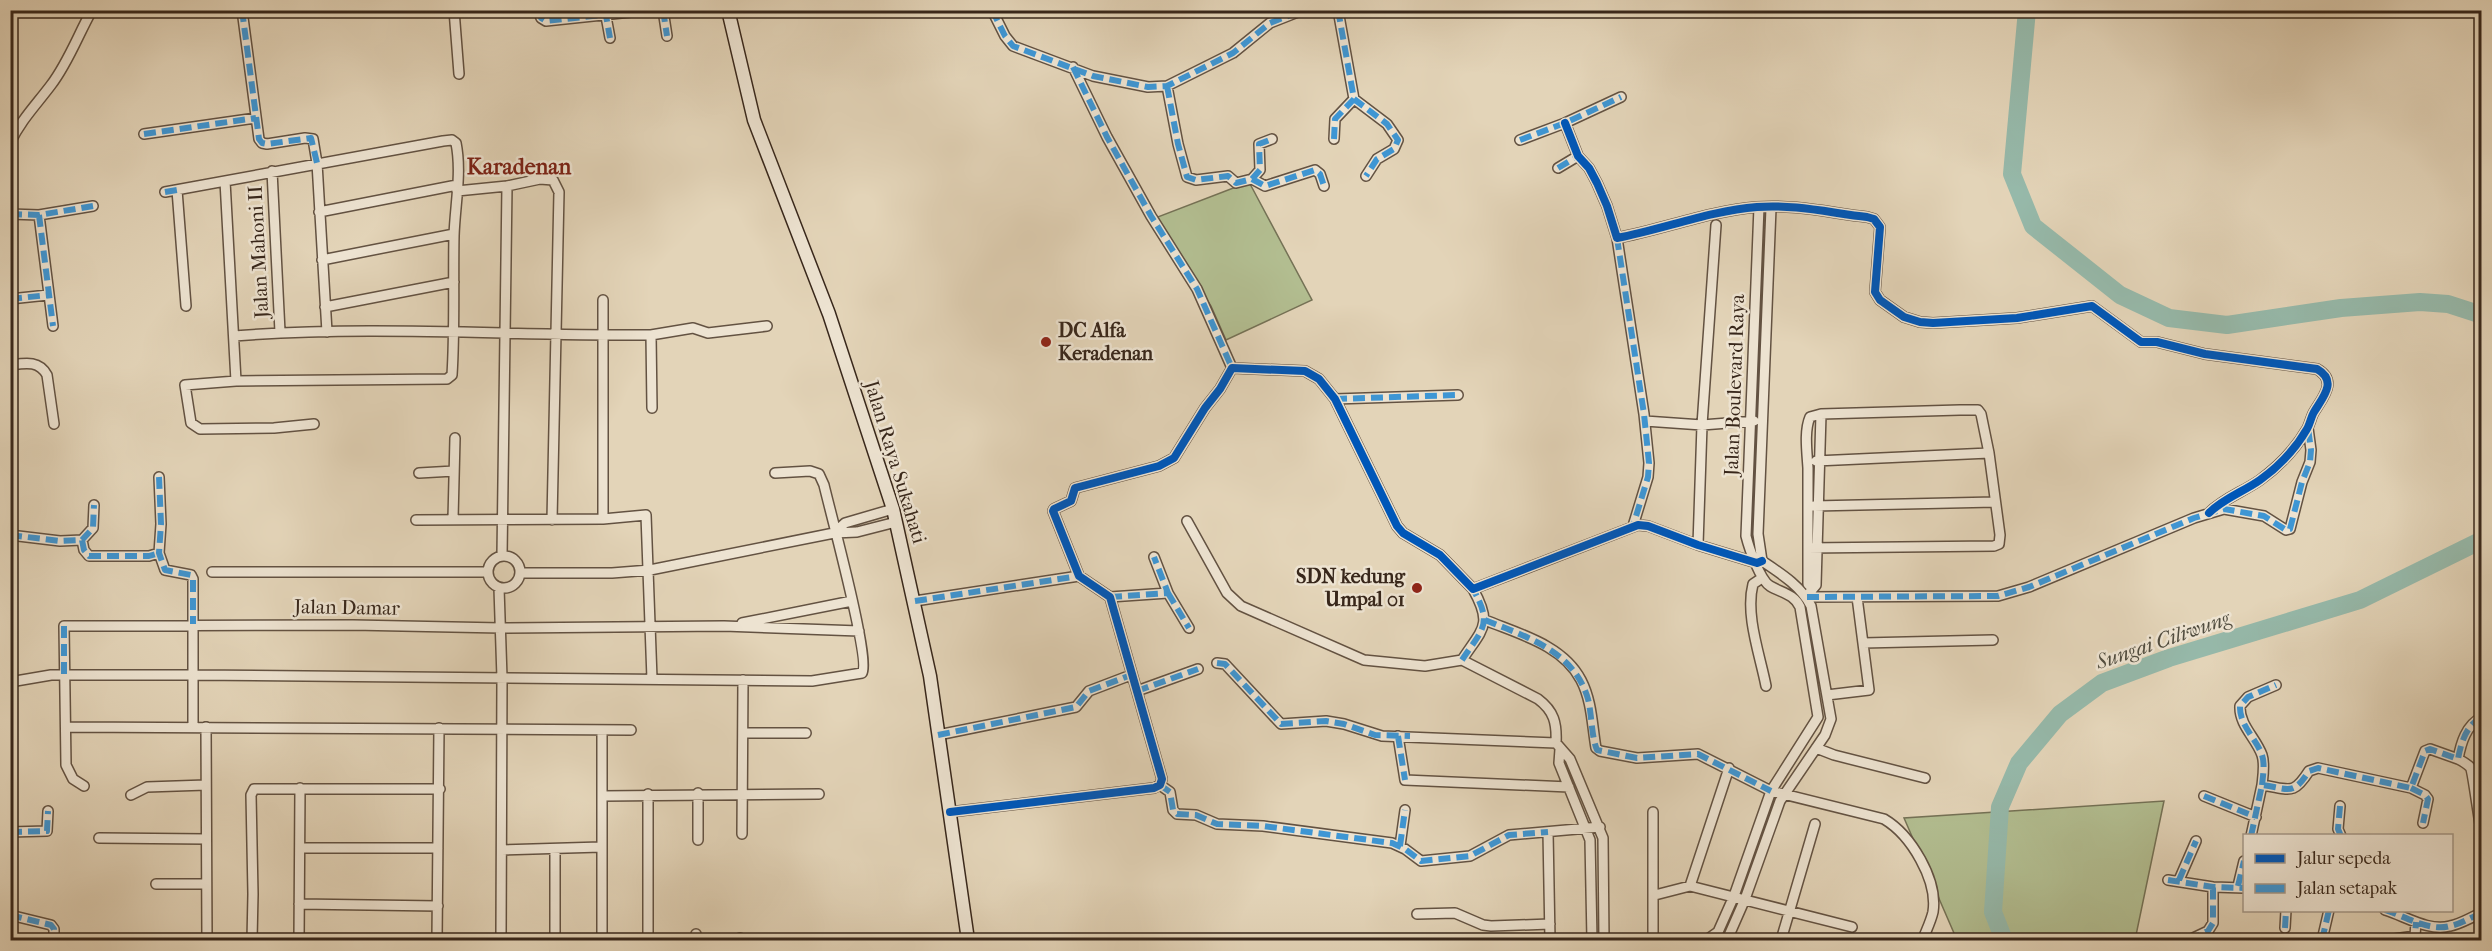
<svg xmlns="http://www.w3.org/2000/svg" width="2492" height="951" viewBox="0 0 2492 951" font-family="'IM FELL French Canon',serif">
	<rect width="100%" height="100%" fill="#e3d4b8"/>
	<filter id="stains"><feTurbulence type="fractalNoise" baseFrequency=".00333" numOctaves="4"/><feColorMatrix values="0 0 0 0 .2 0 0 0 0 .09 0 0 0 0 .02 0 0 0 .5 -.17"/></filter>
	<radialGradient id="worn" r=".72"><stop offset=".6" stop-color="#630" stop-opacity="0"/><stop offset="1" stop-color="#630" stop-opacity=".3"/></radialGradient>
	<!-- green -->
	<path fill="#b2bd90" stroke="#757256" stroke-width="1.5" d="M1249,182L1312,300L1226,340L1211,306L1155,218Z
		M2164,801L2135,940H1957L1904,818Z"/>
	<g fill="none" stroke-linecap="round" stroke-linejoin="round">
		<!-- river -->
		<path stroke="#96b9aa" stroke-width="18" d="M2027,10L2012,174L2033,226L2120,295L2169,318L2227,325L2341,308L2420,302L2448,304L2482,315
			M2004,940L1993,912L2000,807L2019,763L2060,714L2102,683L2169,658L2360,600L2482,540"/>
		<!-- minor casing -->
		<g stroke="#635242" stroke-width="12">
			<path id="minor" d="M242,10L259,139L262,143L267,144L305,138L313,139L317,163L327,332
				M454,10L459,74
				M538,10L541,18L546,21L650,10
				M663,10L667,36
				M992,10L1005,36L1013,46L1093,76L1148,87L1167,86L1233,53L1270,23L1303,10
				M1338,10L1354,99L1387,124L1398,140L1394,149L1377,159L1366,176
				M605,11L610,38
				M1073,67L1107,137L1151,216L1197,289L1232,368
				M1167,86L1178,144L1187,177L1196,180L1228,176L1236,183L1252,179L1265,186L1315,170L1320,174L1324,186
				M1565,123L1578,156L1589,168L1597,183L1607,206L1617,238C1664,229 1709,211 1757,207C1794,204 1831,213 1867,217L1874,219L1880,227L1875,292L1880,300L1904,317L1920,322L1933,323L2017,318L2092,306L2141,342H2157L2205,354L2317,369C2338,381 2323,397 2314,412C2311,417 2310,424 2307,429C2296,448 2278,467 2260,480C2243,492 2224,498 2209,513
				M144,134L256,118
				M1334,139L1335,119L1354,99
				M1520,140L1565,123L1621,97
				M10,143C21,120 36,105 51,85C68,63 78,35 92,10
				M1558,168L1578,156
				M272,171L280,332
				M1252,179L1260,170L1259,144L1272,139
				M225,181L236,381
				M507,186L540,179L553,180L559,192L552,520
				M177,190L186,306
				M457,191L507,186L502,556
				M165,192L443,141L452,140L456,143C462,173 455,205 454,236C453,282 455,329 452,375L447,379L236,381L185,385L191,423L200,429L274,428L314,424
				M319,212L457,185
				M10,214L39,215L93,206
				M39,215L53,326
				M1617,238L1644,414L1649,463L1648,477L1633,526
				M322,260L454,234
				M10,299L48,295
				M325,307L454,282
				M651,335L652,408
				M234,336C373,325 512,336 651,335L693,328L708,333L767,326
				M10,365C25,363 39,360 47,375L54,424
				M1335,399L1458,395
				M1645,421L1702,425L1754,421
				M1816,461L1989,453
				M419,473L454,471
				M159,477L161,524L159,553L165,570L191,575L193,579V727
				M1814,506L1995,502
				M453,519L455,438
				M603,519V300
				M416,520L603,519L646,515L652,679
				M1187,521L1227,593L1241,606L1364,660L1425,666L1462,660L1538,699C1554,711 1557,723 1556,743
				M834,533L845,523L893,509
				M10,535L60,541L82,540L93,528L94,505
				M82,540L84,550L89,556H149L159,553
				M1698,545L1702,425L1716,225
				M1808,548L1994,546L1999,544L2000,535L1989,453L1981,414L1978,410H1960L1821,414L1810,417C1804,431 1807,452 1808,468C1808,506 1808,545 1808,584L1812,588
				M488 572a16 16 0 1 1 32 0a16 16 0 1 1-32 0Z
				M1762,561L1758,534L1771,208
				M212,572H487
				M520,573H612L650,570L834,533L857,532L896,522
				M1762,578L1753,584C1745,615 1760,655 1766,686
				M499,588L502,678L501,940
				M1810,592L1816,585L1821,414
				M1168,593L1189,628
				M1110,597L1168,593L1154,557
				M1807,597L1998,596L2029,587L2194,518L2224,509L2264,516L2286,530L2290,529L2302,482L2310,462L2311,450L2308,428
				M915,601L1079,576
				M1485,620C1519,634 1563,645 1581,680C1592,701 1592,725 1596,748L1600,751L1637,758L1698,754L1771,791L1884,819C1911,835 1938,880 1933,912C1931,921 1926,931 1923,939
				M742,623L852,601
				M1863,643L1993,640
				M1462,660C1483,628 1493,625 1473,589
				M1217,663L1225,664L1281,724L1326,721L1344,724L1382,736L1556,743L1570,759L1603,838L1604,940
				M10,682L51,675H193L812,681L862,673C871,661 830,511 824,485L819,474L810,471L775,473
				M1137,691L1198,669
				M1827,695L1869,690L1857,597
				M66,727L631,730
				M206,727L207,940
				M743,733H806
				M938,735L1076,707L1089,691L1131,675
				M1398,736L1405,780L1569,787
				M1816,748L1834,755L1925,778
				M1560,749L1559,763L1590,840L1592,940
				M2458,759C2462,761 2467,764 2470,767C2473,771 2479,824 2482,834
				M1160,785L1170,792L1173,810L1177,814L1196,815L1217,824L1263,826L1392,843L1405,849L1421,861L1470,856L1509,835L1600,827
				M2262,785C2263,776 2265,764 2262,755C2256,738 2239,725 2240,706L2248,697L2276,685
				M84,786L73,779L66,765L64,626L353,625L501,628L724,626L859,631
				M2411,788L2425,795L2428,799L2423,823
				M131,795L147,787L206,785
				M603,796L819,794
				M2204,796L2256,817
				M2340,806L2338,829L2341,836
				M950,812L1154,788L1160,785L1162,779L1110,597L1079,576L1053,511L1054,509L1071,501L1075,488L1159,466L1174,458L1205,408L1220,389L1232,368L1305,371L1319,379L1335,399L1397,526L1403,533L1440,555L1473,589L1638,525L1648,526L1698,545L1757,563L1762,561
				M1653,812V940
				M10,832L47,831L48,811
				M1548,832L1550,940
				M742,834L743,680
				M2251,836L2262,785C2290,789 2293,796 2309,771L2318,768L2411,788L2425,751L2430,749L2458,759C2461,743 2466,725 2482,717
				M99,838L206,839
				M698,840V793
				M1400,846L1405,810
				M300,848H438
				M555,849V940
				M502,850L601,847
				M2168,880L2213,887L2244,888
				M2179,880L2196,841
				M156,884H206
				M1690,886L1729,768
				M2238,886L2244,861
				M1655,895L1690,886L1852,927
				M299,904L438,906
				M2385,910C2405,916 2429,932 2450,926C2461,924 2471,917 2482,913
				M1417,914L1455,913L1483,925L1491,926L1550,924
				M10,915L51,925L54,929V940
				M2285,928L2286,910
				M740,938V940
				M252,940L253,894L251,795L254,789H440
				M299,940L300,788
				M437,940L439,728
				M602,940V730
				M648,940V794
				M696,940V934
				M1688,940L1708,939L1718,932L1734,896L1771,791L1818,717L1800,607C1794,594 1782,593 1770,586C1760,580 1749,548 1746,536L1759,207
				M1727,940L1745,899L1780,801L1825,735L1831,719L1811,606C1801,586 1780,573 1762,561
				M1781,940L1815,824
				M2189,940L2208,931L2213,923V887
				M2322,940L2329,910
				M2387,940L2415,936L2416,922"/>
		</g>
		<!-- secondary casing -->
		<g stroke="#38271b" stroke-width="15">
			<path id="secondary" d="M728,10L754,120L829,314L893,509L930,676L968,940"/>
		</g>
		<!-- minor -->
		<use href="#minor" stroke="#ede3d1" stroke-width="9"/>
		<!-- secondary -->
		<use href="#secondary" stroke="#ede3d1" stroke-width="12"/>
		<!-- quiet -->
		<path stroke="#3e96d4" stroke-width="6" stroke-dasharray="12 6" stroke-linecap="butt" d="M242,10L259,139L262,143L267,144L311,138L317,163
			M538,10L541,18L546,21L650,10
			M605,10L610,38
			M663,10L667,36
			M992,10L1005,36L1013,46L1093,76L1148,87L1167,86L1233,53L1270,23L1303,10
			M1338,10L1354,99L1387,124L1398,140L1394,149L1377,159L1366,176
			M1073,67L1107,137L1151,216L1197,289L1232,368
			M1167,86L1178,144L1187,177L1196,180L1228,176L1236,183L1252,179L1265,186L1315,170L1320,174L1324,186
			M144,134L256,118
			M1334,139L1335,119L1354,99
			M1520,140L1565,123L1621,97
			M1558,168L1578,156
			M1252,179L1260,170L1259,144L1272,139
			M165,192L177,190
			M10,214L39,215L93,206
			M39,215L53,326
			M1617,238L1644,414L1649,463L1648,477L1633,526
			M10,299L48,295
			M1335,399L1458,395
			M159,477L161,524L159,553L165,570L191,575L193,579V624
			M10,535L60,541L82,540L93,528L94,505
			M82,540L84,550L89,556H149L159,553
			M1168,593L1189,628
			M1110,597L1168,593L1154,557
			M1807,597L1998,596L2029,587L2194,518L2224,509L2264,516L2286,530L2290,529L2302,482L2310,462L2311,450L2308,428
			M915,601L1079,576
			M1485,620C1527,637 1574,651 1588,699C1592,715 1591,735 1597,750L1637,758L1698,754L1771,791
			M64,626V675
			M1462,660C1483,628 1493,625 1473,589
			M1217,663L1225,664L1281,724L1326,721L1344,724L1375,735L1410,736
			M1137,691L1198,669
			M938,735L1076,707L1089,691L1131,675
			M1398,736L1405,780
			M1160,785L1170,792L1173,810L1177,814L1196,815L1217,824L1263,826L1392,843L1405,849L1421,861L1470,856L1509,835L1548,832
			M2262,785C2263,776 2265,764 2262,755C2256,738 2239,725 2240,706L2248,697L2276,685
			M2411,788L2425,795L2428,799L2423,823
			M2204,796L2256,817
			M2340,806L2338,829L2341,836
			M10,832L47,831L48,811
			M2251,836L2262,785C2290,789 2293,796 2309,771L2318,768L2411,788L2425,751L2430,749L2458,759C2461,743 2466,725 2482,717
			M1400,846L1405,810
			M2168,880L2213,887L2244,888
			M2179,880L2196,841
			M2238,886L2244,861
			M2385,910C2405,916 2429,932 2450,926C2461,924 2471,917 2482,913
			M10,915L51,925L54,929V940
			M2285,928L2286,910
			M2189,940L2208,931L2213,923V887
			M2322,940L2329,910
			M2387,940L2415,936L2416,922"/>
		<!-- cycleway casing -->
		<g stroke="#ede3d1" stroke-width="11">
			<path id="cycleway" d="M1565,123L1578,156L1589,168L1597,183L1607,206L1617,238C1664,229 1709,211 1757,207C1794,204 1831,213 1867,217L1874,219L1880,227L1875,292L1880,300L1904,317L1920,322L1933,323L2017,318L2092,306L2141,342H2157L2205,354L2317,369C2338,381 2323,397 2314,412C2311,417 2310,424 2307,429C2296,448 2278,467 2260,480C2243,492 2224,498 2209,513
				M950,812L1154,788L1160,785L1162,779L1110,597L1079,576L1053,511L1054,509L1071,501L1075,488L1159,466L1174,458L1205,408L1220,389L1232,368L1305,371L1319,379L1335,399L1397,526L1403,533L1440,555L1473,589L1638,525L1648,526L1698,545L1757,563L1762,561"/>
		</g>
		<!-- cycleway -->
		<use href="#cycleway" stroke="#0057b8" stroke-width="8"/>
	</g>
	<!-- markers -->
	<g fill="#8f2418" stroke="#ede3d1" stroke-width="2">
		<circle cx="1046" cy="342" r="6"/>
		<circle cx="1417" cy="588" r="6"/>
	</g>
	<g text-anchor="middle" stroke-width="5" stroke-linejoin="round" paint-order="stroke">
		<!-- street labels -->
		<g font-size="20" fill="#38271b" stroke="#ede3d1">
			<text transform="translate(258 252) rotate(-93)" y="7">Jalan Mahoni II</text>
			<text transform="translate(1734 385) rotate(-88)" y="7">Jalan Boulevard Raya</text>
			<text transform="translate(896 462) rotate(73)" y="7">Jalan Raya Sukahati</text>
			<text transform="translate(347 607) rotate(1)" y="7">Jalan Damar</text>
		</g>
		<!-- poi labels -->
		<g font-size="20" font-weight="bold" fill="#38271b" stroke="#ede3d1" text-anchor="start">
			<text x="1058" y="337">DC Alfa<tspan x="1058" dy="23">Keradenan</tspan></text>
			<text x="1405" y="583" text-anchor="end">SDN kedung<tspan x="1405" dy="23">Umpal 01</tspan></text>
		</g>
		<!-- water labels -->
		<g font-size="21" font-style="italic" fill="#504c3f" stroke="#ede3d1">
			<text transform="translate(2163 640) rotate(-19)" y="7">Sungai Ciliwung</text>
		</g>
		<!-- quarter labels -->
		<g font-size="22" font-weight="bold" fill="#7a1f14" stroke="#ede3d1">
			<text x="519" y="174">Karadenan</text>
		</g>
	</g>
	<!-- margin -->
	<rect width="2492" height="951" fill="none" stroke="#e3d4b8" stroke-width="36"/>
	<rect x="12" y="12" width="2468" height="927" fill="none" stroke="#38271b" stroke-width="3"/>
	<rect x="18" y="18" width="2456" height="915" fill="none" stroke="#38271b" stroke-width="1.5"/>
	<!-- legend -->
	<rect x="2243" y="834" width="210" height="78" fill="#ede3d1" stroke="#a59888" stroke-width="1.5"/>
	<rect x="2255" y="854" width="30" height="9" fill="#0057b8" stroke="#a59888" stroke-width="1.5"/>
	<text x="2297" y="864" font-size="18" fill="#38271b">Jalur sepeda</text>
	<rect x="2255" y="884" width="30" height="9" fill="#3e96d4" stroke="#a59888" stroke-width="1.5"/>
	<text x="2297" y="894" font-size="18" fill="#38271b">Jalan setapak</text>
	<rect width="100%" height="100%" filter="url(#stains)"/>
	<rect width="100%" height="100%" fill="url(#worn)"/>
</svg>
